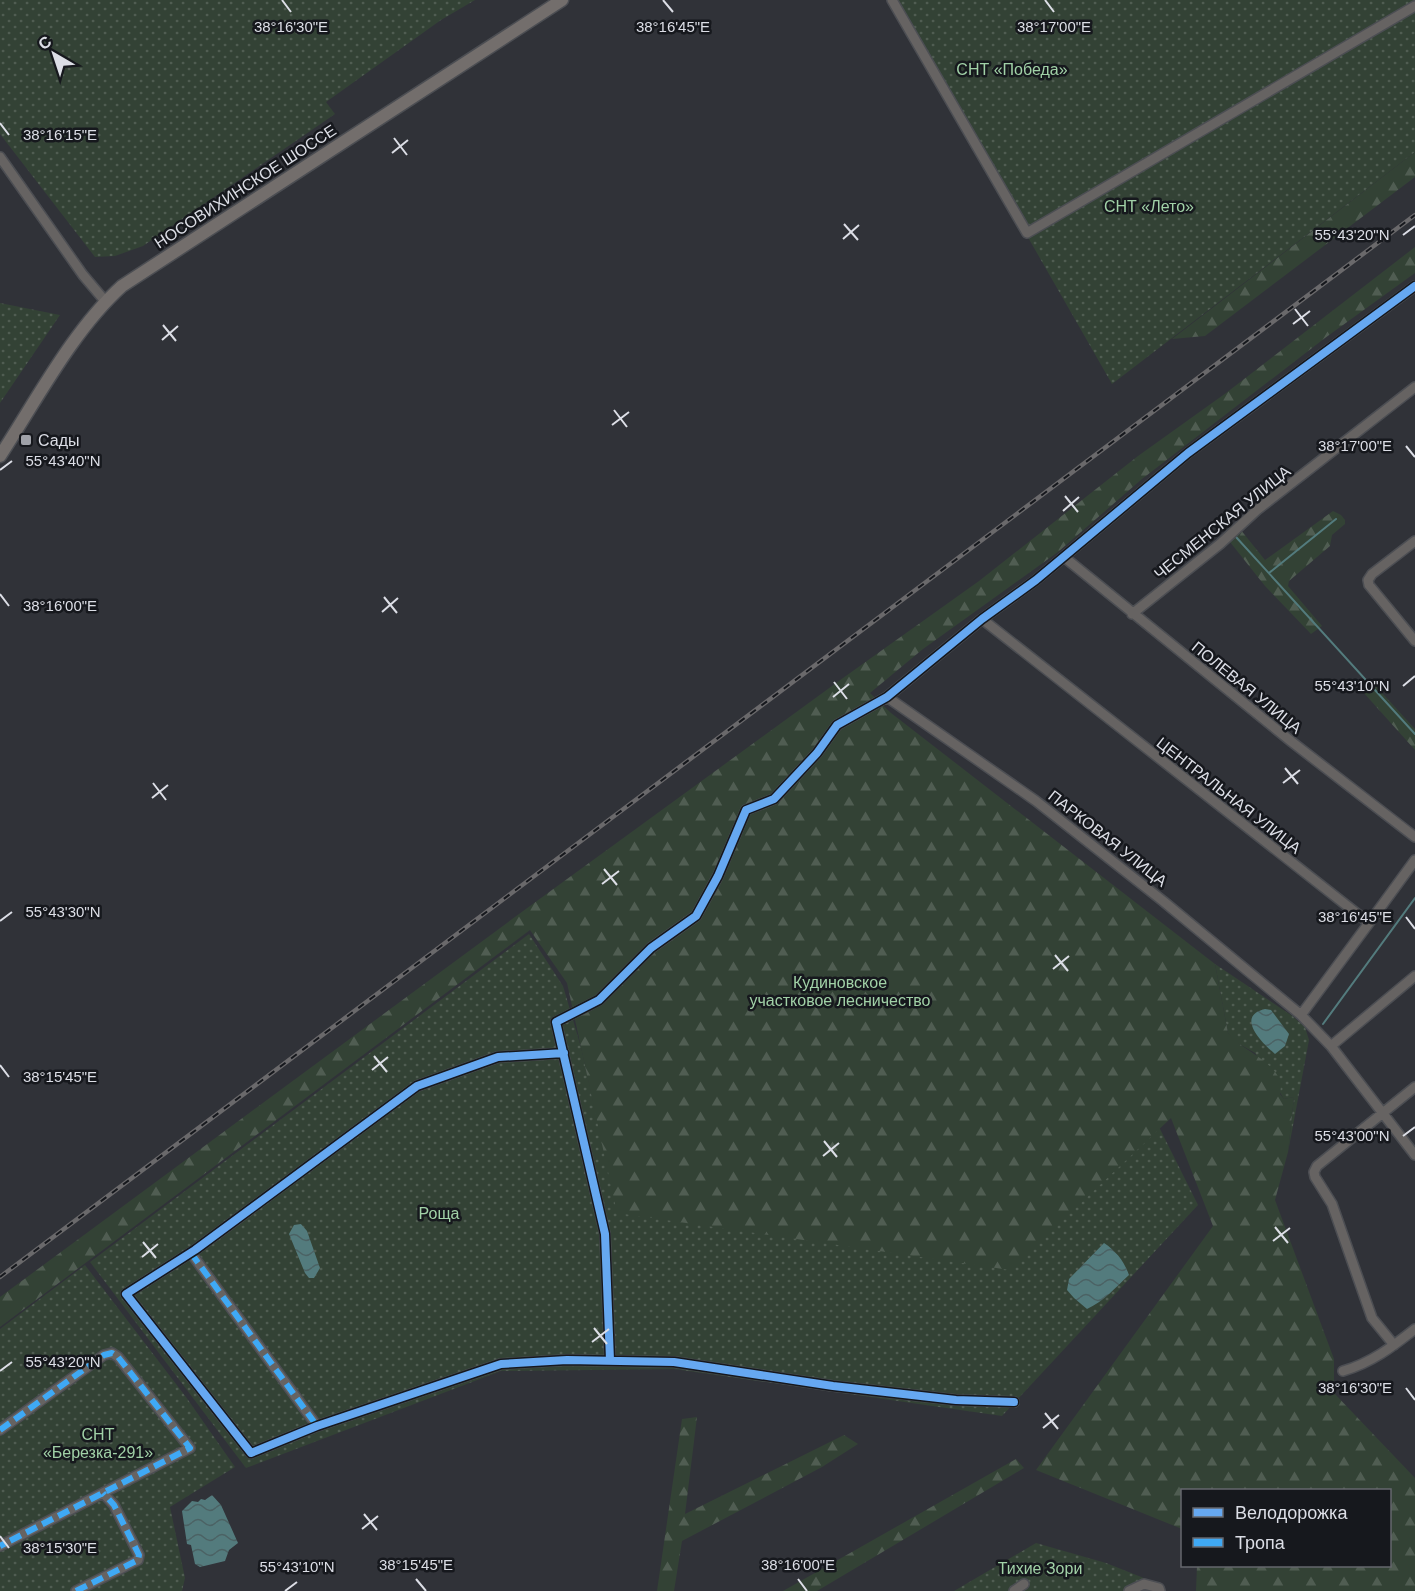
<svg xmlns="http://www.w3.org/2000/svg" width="1415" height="1591" viewBox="0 0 1415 1591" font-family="Arial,sans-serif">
	<defs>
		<pattern id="grass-dots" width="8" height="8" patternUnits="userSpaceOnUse" patternTransform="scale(1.5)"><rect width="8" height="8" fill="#334235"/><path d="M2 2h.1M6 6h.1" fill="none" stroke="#505d52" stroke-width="1.8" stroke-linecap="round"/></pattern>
		<pattern id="forest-firs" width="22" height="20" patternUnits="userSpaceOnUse" patternTransform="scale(1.5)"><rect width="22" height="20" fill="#334235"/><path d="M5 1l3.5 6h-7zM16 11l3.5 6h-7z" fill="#505d52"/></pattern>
		<pattern id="water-waves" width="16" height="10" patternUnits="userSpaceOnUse" patternTransform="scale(1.5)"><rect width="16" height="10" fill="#537b7d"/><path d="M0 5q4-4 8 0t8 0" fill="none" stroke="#4b6264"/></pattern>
	</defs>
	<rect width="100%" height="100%" fill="#303238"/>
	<!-- grass -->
	<path fill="url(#grass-dots)" d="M0,0H475L441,20L326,102L335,114L143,246L115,256L95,257L0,134Z
		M892,0H1415V152L1112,384Z
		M0,303L60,315L0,403Z
		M529,934L563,986L581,1047L618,1213L1154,1117L1198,1205L1002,1416L674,1369L501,1371L246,1468L90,1262Z
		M1215,964L1291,1015L1305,1027L1309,1040L1288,1152L1294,1097L1284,1099L1255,1053L1234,1041L1228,1033Z
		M85,1265L186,1397L235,1467L170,1507L185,1578L182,1591H0V1329Z
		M1036,1543L1106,1563L1159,1584L1164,1591H954Z"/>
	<!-- forest -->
	<path fill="url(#forest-firs)" d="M1415,152V177L1205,336L1172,339Z
		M1415,247V273L1325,338L1142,479L1058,552L923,649L870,693L891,713L1215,964L1228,1033C1243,1053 1287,1064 1280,1094L1284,1099L1294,1097L1288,1152L1275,1200L1334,1359V1393L1415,1478V1591H1196L1197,1566H1390V1490H1182V1529L1036,1470L1213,1226L1171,1118L1010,1270L617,1213L567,983L530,930L0,1327V1297L519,914L843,678L979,581L1138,456L1226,393Z
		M1333,511L1341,515L1345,520V524L1332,535L1330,546L1289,581L1288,586L1322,626L1311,634L1265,586L1230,542V538L1240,529L1265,560Z
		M1373,683L1415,729V750L1363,692L1365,688Z
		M697,1417L685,1514L844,1435L858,1444L822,1467L682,1541L674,1591H657L682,1419Z
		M1016,1459L1024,1468L817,1591H783Z"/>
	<!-- water -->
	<path fill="url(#water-waves)" d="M1265,1009L1271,1010L1289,1034L1285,1046L1275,1054C1262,1043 1235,1016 1265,1009Z
		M301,1224L307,1231L320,1268L314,1278H309L305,1273L289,1234L294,1225Z
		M1104,1243C1116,1251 1124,1261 1129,1275C1115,1288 1104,1301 1087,1309L1074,1298L1067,1290L1069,1279Z
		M212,1495L221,1505L238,1543L229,1550L225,1561L200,1567L195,1564L191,1545L187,1544L182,1511L192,1501L198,1502L201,1499L205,1500Z"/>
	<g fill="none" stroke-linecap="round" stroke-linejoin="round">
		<!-- stream -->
		<path stroke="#537b7d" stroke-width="2" d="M1236,537L1415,734
			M1269,573L1336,519
			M1323,1024L1415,898"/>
		<!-- minor casing -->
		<g stroke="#4c4e53" stroke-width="12">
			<path id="minor" d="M892,0L1027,233L1415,6
				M0,157L83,275L105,301
				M1415,541L1372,574L1368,580L1369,585L1415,641
				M1064,557L1292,742L1415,837
				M1132,614L1220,544L1257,510L1415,387
				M982,619L1369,923L1301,1015
				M887,697L1036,801L1163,901L1301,1015L1331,1046L1415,1155
				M1369,923L1415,860
				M1331,1046L1415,976
				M564,1053L498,1057L417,1086L195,1250L126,1294L251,1453L317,1426L501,1364L567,1360L674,1362L833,1386L956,1400L1014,1402
				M191,1253L317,1426
				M1394,1345L1372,1318L1332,1204L1315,1177L1314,1172L1317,1166L1415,1087
				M610,1360L605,1234L556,1022L599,1000L651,948L696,916L718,876L746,810L774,799L817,753L837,725L887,697L982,619L1036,580L1188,453L1415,286
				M1343,1371C1371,1363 1392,1347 1415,1329
				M0,1430L104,1355L112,1353L118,1357L190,1448L0,1546
				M76,1591L138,1560L139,1555L114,1505L103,1493
				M1014,1591L1024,1584
				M1129,1591L1144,1584L1159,1588L1160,1591"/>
		</g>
		<!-- secondary casing -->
		<g stroke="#4c4e53" stroke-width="15">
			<path id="secondary" d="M0,456C36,401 73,330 122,286L562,0"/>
		</g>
		<!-- minor -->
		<use href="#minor" stroke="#666362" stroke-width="9"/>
		<!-- secondary -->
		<use href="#secondary" stroke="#736e6c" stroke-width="12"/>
		<!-- rail casing -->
		<g stroke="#6a696b" stroke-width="4.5">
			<path id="rail" d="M0,1277L1415,215"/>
		</g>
		<!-- rail -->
		<use href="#rail" stroke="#16181d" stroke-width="2" stroke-dasharray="7" stroke-linecap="butt"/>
		<!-- quiet -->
		<path stroke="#3fa9f5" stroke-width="6" stroke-dasharray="12 6" stroke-linecap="butt" d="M191,1253L317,1426
			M0,1430L104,1355L112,1353L118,1357L190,1448L0,1546
			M76,1591L138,1560L139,1555L114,1505L103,1493"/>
		<!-- cycleway casing -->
		<g stroke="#16181d" stroke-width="11">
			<path id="cycleway" d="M564,1053L498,1057L417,1086L195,1250L126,1294L251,1453L317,1426L501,1364L567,1360L674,1362L833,1386L956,1400L1014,1402
				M610,1360L605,1234L556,1022L599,1000L651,948L696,916L718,876L746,810L774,799L817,753L837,725L887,697L982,619L1036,580L1188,453L1415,286"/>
		</g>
		<!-- cycleway -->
		<use href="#cycleway" stroke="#66a8f1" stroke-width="8"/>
	</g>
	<!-- ticks -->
	<path fill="none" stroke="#dcdee6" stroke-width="2" d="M282,0L291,12M663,0L673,12M1045,0L1054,12M0,123L9,135M394,138L407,155M392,153L408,140M844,224L858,240M1403,235L1415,226M843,239L859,225M1295,309L1308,326M1293,324L1310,311M163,325L176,341M162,340L178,326M614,410L627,427M612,425L629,412M1406,446L1415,457M0,470L12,461M1065,496L1078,512M1063,511L1079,497M0,594L9,606M384,597L397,613M382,612L398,598M834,682L847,699M1403,686L1415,676M833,697L849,684M1285,768L1298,784M153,783L166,800M1283,783L1300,770M152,798L168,785M604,869L617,885M602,884L619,871M1406,917L1415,929M0,921L12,912M1055,955L1068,971M1053,969L1069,956M374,1056L387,1072M0,1065L9,1077M372,1070L388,1057M1403,1136L1415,1127M824,1141L837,1157M823,1156L839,1143M1275,1227L1288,1243M1273,1241L1290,1228M143,1242L156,1258M142,1257L158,1244M594,1328L607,1344M592,1342L609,1329M0,1371L12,1362M1406,1388L1415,1400M1045,1413L1058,1429M1043,1428L1059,1415M364,1514L377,1530M362,1529L378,1516M0,1536L9,1548M416,1579L426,1591M798,1579L807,1591M285,1591L297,1582"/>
	<!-- markers -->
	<rect fill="#a0a2a9" stroke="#16181d" stroke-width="2" x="20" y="434" width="12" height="12" rx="3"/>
	<g text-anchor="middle" stroke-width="5" stroke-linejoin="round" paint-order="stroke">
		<!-- park labels -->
		<g font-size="16" fill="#a1d1a7" stroke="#16181d">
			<text x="1012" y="75">СНТ «Победа»</text>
			<text x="1149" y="212">СНТ «Лето»</text>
			<text x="840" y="988">Кудиновское<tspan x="840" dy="18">участковое лесничество</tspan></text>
			<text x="439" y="1219">Роща</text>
			<text x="98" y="1440">СНТ<tspan x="98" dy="18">«Березка-291»</tspan></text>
			<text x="1040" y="1574">Тихие Зори</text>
		</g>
		<!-- street labels -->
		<g font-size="16" fill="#dcdee6" stroke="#16181d">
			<text transform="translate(245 186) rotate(-33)" y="6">НОСОВИХИНСКОЕ ШОССЕ</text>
			<text transform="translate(1222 522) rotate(-39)" y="6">ЧЕСМЕНСКАЯ УЛИЦА</text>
			<text transform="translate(1247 687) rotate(39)" y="6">ПОЛЕВАЯ УЛИЦА</text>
			<text transform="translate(1229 795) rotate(38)" y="6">ЦЕНТРАЛЬНАЯ УЛИЦА</text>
			<text transform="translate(1108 838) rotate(38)" y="6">ПАРКОВАЯ УЛИЦА</text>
		</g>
		<!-- poi labels -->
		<g font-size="16" fill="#dcdee6" stroke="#16181d" text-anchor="start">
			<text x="38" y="446">Сады</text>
		</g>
	</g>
	<g font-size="15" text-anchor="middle" fill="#dcdee6" stroke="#16181d" stroke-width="5" stroke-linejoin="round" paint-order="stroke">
		<text x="291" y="32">38°16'30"E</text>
		<text x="673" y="32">38°16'45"E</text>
		<text x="1054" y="32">38°17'00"E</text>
		<text x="60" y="140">38°16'15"E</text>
		<text x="1352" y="240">55°43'20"N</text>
		<text x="1355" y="451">38°17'00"E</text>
		<text x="63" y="466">55°43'40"N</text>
		<text x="60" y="611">38°16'00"E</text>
		<text x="1352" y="691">55°43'10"N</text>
		<text x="63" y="917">55°43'30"N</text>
		<text x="1355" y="922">38°16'45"E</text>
		<text x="60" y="1082">38°15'45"E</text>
		<text x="1352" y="1141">55°43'00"N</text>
		<text x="63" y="1367">55°43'20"N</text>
		<text x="1355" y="1393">38°16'30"E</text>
		<text x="60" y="1553">38°15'30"E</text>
		<text x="416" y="1570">38°15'45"E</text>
		<text x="798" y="1570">38°16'00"E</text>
		<text x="297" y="1572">55°43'10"N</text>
	</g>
	<!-- legend -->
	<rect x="1181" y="1489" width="210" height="78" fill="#16181d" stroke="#65676d" stroke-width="1.5"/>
	<rect x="1193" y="1508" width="30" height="9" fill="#66a8f1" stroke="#65676d" stroke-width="1.5"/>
	<text x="1235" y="1519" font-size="18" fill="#dcdee6">Велодорожка</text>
	<rect x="1193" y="1538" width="30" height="9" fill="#3fa9f5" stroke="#65676d" stroke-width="1.5"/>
	<text x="1235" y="1549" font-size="18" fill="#dcdee6">Тропа</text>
	<!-- north arrow -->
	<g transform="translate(54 54) rotate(321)" stroke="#16181d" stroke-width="4.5" paint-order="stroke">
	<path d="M0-4.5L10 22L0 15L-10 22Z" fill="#dcdee6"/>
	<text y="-9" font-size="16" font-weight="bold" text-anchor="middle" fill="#dcdee6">С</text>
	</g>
</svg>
